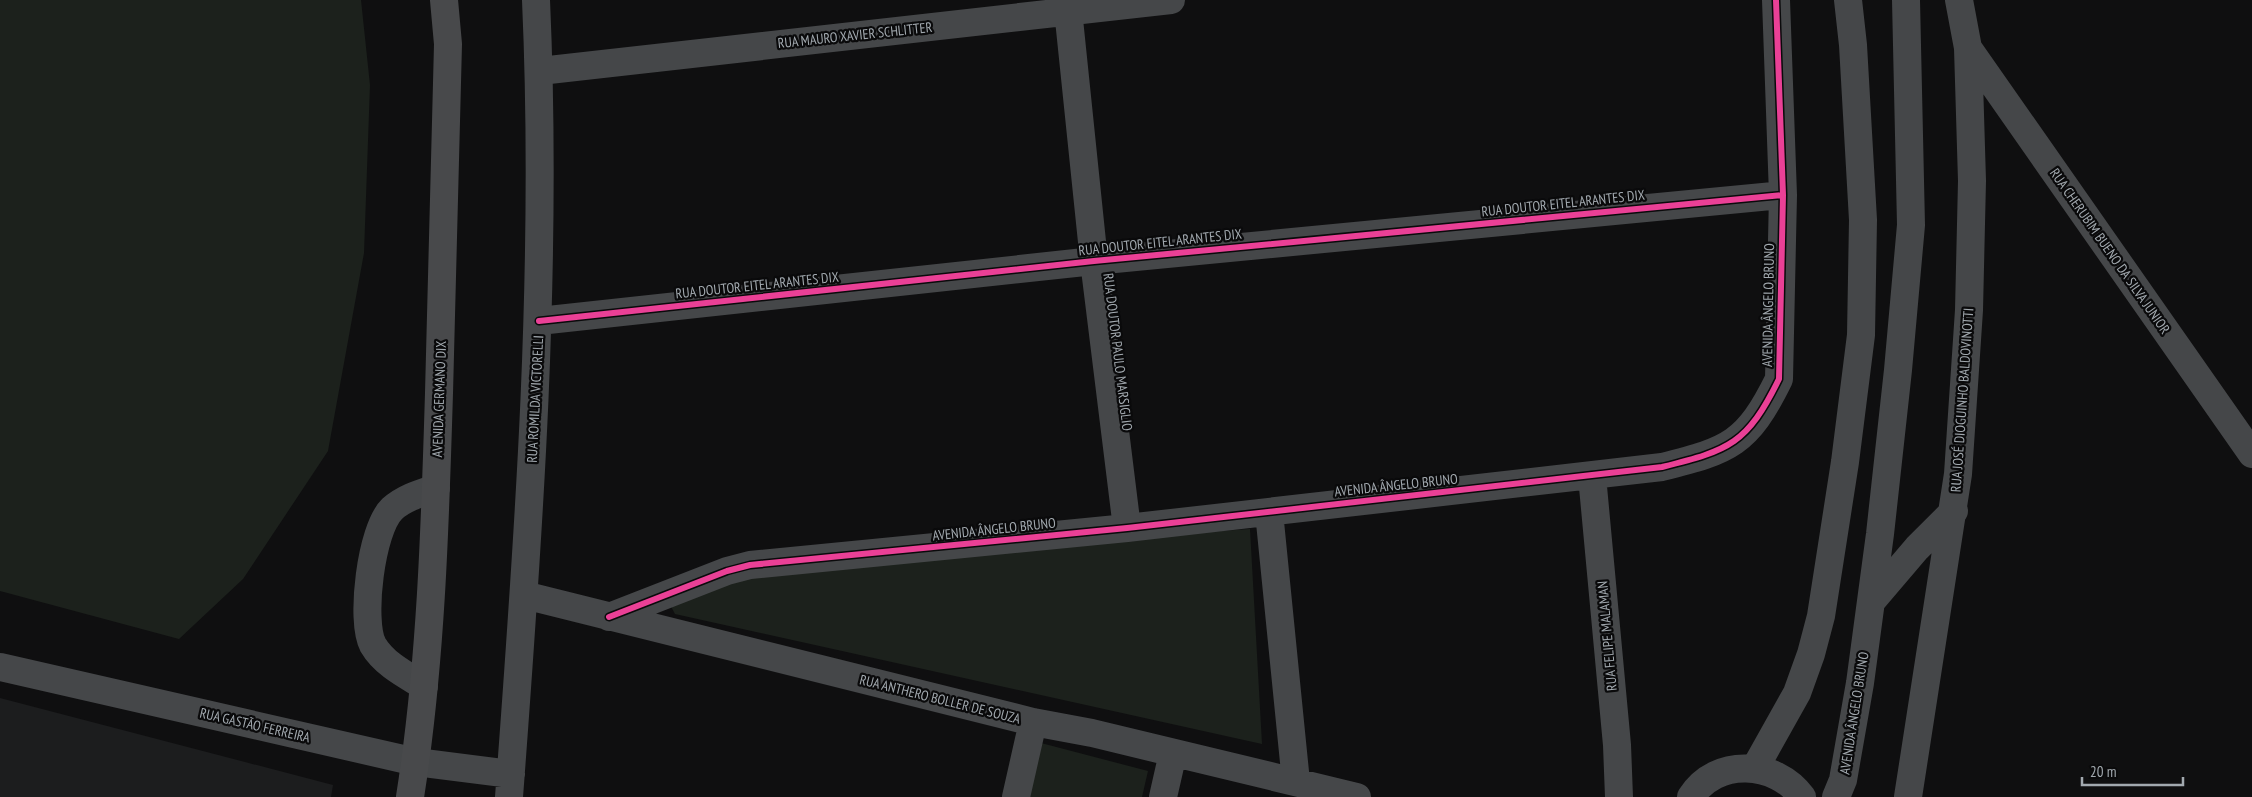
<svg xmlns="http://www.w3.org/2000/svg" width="2252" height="797" viewBox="0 0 2252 797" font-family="'PT Sans Narrow',sans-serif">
	<rect width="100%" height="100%" fill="#0f0f10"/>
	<!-- built -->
	<path fill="#1c1d1e" d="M0,698L333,785L331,797H0Z"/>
	<!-- green -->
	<path fill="#1c211c" d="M0,0H361L370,85L364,253L328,451L243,579L179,639L0,591Z
		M1250,529L1262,744L675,614L665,595L805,560Z
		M1041,743L1148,771L1142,797H1029Z"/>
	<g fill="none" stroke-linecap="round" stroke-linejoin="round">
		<!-- minor -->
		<path stroke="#454749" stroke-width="28" d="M1067,0L1094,261L1127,528
			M1968,48L2252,454
			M540,71L1171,0
			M539,321L1094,261L1783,195
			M1592,476L1617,745L1619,797
			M1269,512L1296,782
			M524,595L1033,722L1092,733L1357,797
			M1871,602L1917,548L1954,511
			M609,617L727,571L750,565L1127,528L1662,467C1730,450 1747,444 1779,379L1783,195L1776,0
			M0,667L416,762L511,774
			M424,686C406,675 384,664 373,645C360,621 371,529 392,509C404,498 421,493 436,488
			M1755,768L1797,693L1811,654L1821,616L1845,462L1861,335L1863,220L1853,45L1848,0
			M509,797C529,532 548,266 536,0
			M1016,797L1033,722
			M1163,797L1173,753
			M1691,797C1716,757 1776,761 1802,797
			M1836,797L1843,780L1860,683L1880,534L1898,370L1911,225L1906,0
			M1908,797L1958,474L1969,310L1972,181L1968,48L1959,0"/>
		<!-- major -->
		<path stroke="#48494b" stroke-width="28" d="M410,797C431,664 435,527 439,393C442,276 445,160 448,44L444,0"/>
		<!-- cycleway casing -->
		<g stroke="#0a0a0b" stroke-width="9">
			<path id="cycleway" d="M539,321L1094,261L1783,195
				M609,617L727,571L750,565L1127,528L1662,467C1730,450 1747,444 1779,379L1783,195L1776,0"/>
		</g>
		<!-- cycleway -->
		<use href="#cycleway" stroke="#ea4096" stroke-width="6"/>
	</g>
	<g text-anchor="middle" stroke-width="4.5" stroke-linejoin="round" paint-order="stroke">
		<!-- street labels -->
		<g font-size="14" fill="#a2a9af" stroke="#0a0a0b">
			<text transform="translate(855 35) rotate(-6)" y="5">RUA MAURO XAVIER SCHLITTER</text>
			<text transform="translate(1563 203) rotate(-6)" y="5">RUA DOUTOR EITEL ARANTES DIX</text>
			<text transform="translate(1160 242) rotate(-6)" y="5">RUA DOUTOR EITEL ARANTES DIX</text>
			<text transform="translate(2110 251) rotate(55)" y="5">RUA CHERUBIM BUENO DA SILVA JUNIOR</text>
			<text transform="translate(757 285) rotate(-6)" y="5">RUA DOUTOR EITEL ARANTES DIX</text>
			<text transform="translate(1768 305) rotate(-89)" y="5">AVENIDA ÂNGELO BRUNO</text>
			<text transform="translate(1118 352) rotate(83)" y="5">RUA DOUTOR PAULO MARSIGLIO</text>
			<text transform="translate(439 399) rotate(-88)" y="5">AVENIDA GERMANO DIX</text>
			<text transform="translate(535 399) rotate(-87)" y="5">RUA ROMILDA VICTORELLI</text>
			<text transform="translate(1962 400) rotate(-86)" y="5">RUA JOSÉ DIOGUINHO BALDOVINOTTI</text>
			<text transform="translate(1396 485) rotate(-6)" y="5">AVENIDA ÂNGELO BRUNO</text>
			<text transform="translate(994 529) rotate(-6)" y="5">AVENIDA ÂNGELO BRUNO</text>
			<text transform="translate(1607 636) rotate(-95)" y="5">RUA FELIPE MALAMAN</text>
			<text transform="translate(940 699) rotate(14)" y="5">RUA ANTHERO BOLLER DE SOUZA</text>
			<text transform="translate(1854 713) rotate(-81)" y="5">AVENIDA ÂNGELO BRUNO</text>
			<text transform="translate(255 725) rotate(13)" y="5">RUA GASTÃO FERREIRA</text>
		</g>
	</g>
	<!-- scale -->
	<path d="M2082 777v8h101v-8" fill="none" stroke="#a2a9af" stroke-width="2.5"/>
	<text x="2090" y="777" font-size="15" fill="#a2a9af" stroke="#0a0a0b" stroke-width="4" paint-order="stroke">20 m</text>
</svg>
